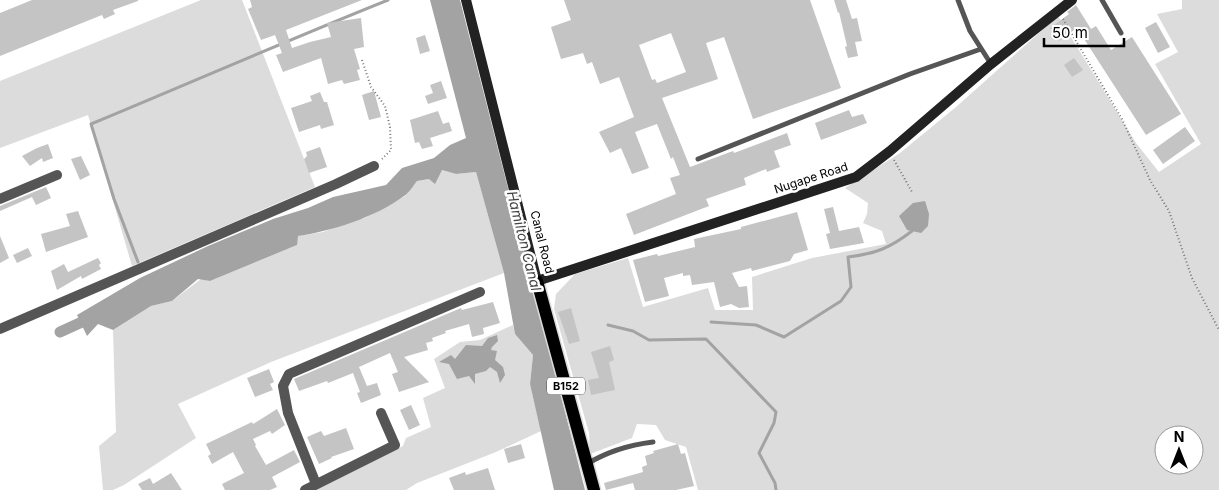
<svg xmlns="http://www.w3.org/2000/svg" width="1219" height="490" viewBox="0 0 1219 490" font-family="Inter,sans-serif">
	<rect width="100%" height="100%" fill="#fff"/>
	<!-- green -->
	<path fill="#dcdcdc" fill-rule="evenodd" d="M201,0H242L315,187L132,266L88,115L0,148V81Z
		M1182,0H1219V490H698L686,447L665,440L656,425L637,424L632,438L590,454L589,433L554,309L556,294L575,274L628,258L643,307L708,288L715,310H753L752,277L812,258L886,244L882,231L863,223L867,214L868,203L845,188L900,153L956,107L1058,16L1136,143L1159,172L1201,144L1155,64L1178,52L1157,14L1182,9ZM1164,435H1194V465H1164Z
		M442,170L456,174L476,172L504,273L271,362L178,404L196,438L124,485L113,490H103L99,446L116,432L113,330L151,306L172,301L201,279L210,281L297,245V236L323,232L349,222L365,218L405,196L417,181L429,179Z
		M513,325L515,334L533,355L530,384L541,431L496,452L417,483L406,490H315L403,446L406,438L431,427L423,398L445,388L434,359L460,342L480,340Z"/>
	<!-- water -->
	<path fill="#a3a3a3" d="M430,0H460L585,490H554L530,384L533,355L515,334L504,273L476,172L456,174L442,170L435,184L429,179L417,181C413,186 409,193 404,196C376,217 332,231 298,236L297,245L210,281L198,279L172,301L151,306L113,330L98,324L87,336L77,315L140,278L208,246L273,219L308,208L333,197L386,185L402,168L434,158L450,145L466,138Z
		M925,201L929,214L928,226L921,233L907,230L899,216L913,203Z
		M497,335L498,341L492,347L491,350L497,351L495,360L503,367L505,375L500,383L497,372L490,367L486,371L475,374V384L469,376L457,379L449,364L439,362L451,355L455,359L466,345L482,346L488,338Z"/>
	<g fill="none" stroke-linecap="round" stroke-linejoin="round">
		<!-- stream -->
		<path stroke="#a3a3a3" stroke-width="3" d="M138,262L114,199L91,124C190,83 288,40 388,0
			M711,322L756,325L784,337L841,301L851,287L848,257C875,254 890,248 912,231
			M608,325L633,331L649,340L706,339L776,412L774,423L759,453L775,483L776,490"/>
		<!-- canal -->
		<path stroke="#a3a3a3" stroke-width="11" d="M60,332L93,317"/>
	</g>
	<!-- building -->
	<path fill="#c4c4c4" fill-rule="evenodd" d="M32,0H138V1L113,10L115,14L104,19L102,15L0,56V13Z
		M250,0H362L286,30L292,48L310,42L331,37L327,23L361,18L364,47L354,49L360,69L357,70L360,80L344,84L342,80L328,84L321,58L283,72L276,55L282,53L275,35L261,40L248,9L252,7Z
		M564,0H810L841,88L753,119L724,37L706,43L718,79L662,98L690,167L733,151L734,153L787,133L791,145L774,151L780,167L767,172L766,169L744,178L746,185L706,199L709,206L634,235L626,214L676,194L670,178L680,175L673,157L671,159L657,124L635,132L649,168L632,174L621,148L610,153L599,132L634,117L619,77L600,84L592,62L587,64L583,53L561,59L551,27L571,20ZM671,33L686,72L657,83L655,79L652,80L639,45Z
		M834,0H846L852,19L857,18L862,41L855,42L858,56L848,58L845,47L847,46L839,12L838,13Z
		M1076,5L1091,29L1096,26L1111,50L1132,37L1181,114L1146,135L1077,28L1059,41L1050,28L1069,14L1067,12Z
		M1156,22L1170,47L1158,53L1145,28Z
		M425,35L430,51L420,54L416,38Z
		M1074,58L1083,70L1072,77L1064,65Z
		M441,81L447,98L428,104L425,96L433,93L430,85Z
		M374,91L381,117L369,120L362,95Z
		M320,92L324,102H327L334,125L321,129L320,125L299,132L291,108L312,101L310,96Z
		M849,110L852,117L863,114L867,123L821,140L815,123Z
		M438,111L443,124L449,122L452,131L430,138L433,146L422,149L419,142L415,143L410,120Z
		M1185,127L1195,141L1163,164L1153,150Z
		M48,144L53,158L43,162L42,158L30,166L22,156L37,148Z
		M320,147L327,167L309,173L304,159L307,156L306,152Z
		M81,156L90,175L80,180L71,159Z
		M46,187L51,198L36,205L32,197L0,211V206Z
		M833,207L839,231L859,227L864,243L830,249L826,234L830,233L824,209Z
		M78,211L88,237L46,252L41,234L70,226L66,214Z
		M797,212L808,250L794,254L790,261L752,271L751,268L732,273L739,287L747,286L749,307L739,308L731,304L720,307L714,282L692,285L690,275L683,276V273L664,278L669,296L645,302L633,260L657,254L658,256L695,247L694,239L741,229V227Z
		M0,236L9,258L0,263Z
		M28,248L32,256L17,263L13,255Z
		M98,258L101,263L99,265L101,269L82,279L81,276L57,290L51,271L64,264L68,272Z
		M493,302L500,323L483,328L484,334L472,337L469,324L445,331L446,333L432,338L433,341L426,343L428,350L404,357L429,382L399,392L392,374L398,372L390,353L359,367L367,386L377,383L381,395L361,403L357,393L360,392L353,373L328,383L327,381L299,391L294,379L461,308L462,310Z
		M571,308L580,341L569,344L558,312Z
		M610,346L614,360L609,362L615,390L591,395L588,380L599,378L591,352Z
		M269,369L274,382L270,384L273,390L255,397L247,378Z
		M411,405L420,425L409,430L400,410Z
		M277,409L285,425L272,434L270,431L253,439L256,445L255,446L266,465L294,450L300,462L272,477L277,487L270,490H225L222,484L244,473L233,452L212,464L208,456L211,454L206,444L252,422L253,424Z
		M346,428L354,449L331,457L332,458L319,464L307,437L321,431L324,436Z
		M521,444L525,458L508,463L504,449Z
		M678,444L681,454L685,453L694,486L676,490H635L633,483L606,490L604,483L643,472L642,467L647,465L645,456L654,453L653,451Z
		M488,468L495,490H454L449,478L465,472L466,475Z
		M171,473L182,490H142L138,484L150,478L153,484Z"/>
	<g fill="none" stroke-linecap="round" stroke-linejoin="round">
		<!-- primary casing -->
		<g stroke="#dbdbdb" stroke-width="15">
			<path id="primary" d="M537,281L594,490"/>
		</g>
		<!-- path -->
		<path stroke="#777" stroke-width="2" stroke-dasharray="1 2.5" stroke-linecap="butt" d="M1063,19L1122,119L1150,180L1169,211L1192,278L1219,330
			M362,60L371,87L385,106L390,127L391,150L382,159
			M894,160L912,192"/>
		<!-- lane -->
		<path stroke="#555" stroke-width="5" d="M958,0L970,31L991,64
			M1102,0L1121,33
			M698,159L910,74L981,49
			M587,464C608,451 629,445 653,442"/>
		<!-- street -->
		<path stroke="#555" stroke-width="10" d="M0,199L57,175
			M0,329L336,184L374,166
			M316,484L288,413L283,386L289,374L480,292
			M305,490L395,445L381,413"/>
		<!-- secondary -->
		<path stroke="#222" stroke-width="10" d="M466,0L537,281L856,177L890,151L991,64L1072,0"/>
		<!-- primary -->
		<use href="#primary" stroke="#000" stroke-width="12"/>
	</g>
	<g text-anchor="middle" stroke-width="5" stroke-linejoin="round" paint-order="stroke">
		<!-- shield labels -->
		<rect fill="#fff" stroke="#4c4c4c" stroke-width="1" x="547" y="377.5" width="38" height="17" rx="4"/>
		<g font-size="11" font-weight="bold" fill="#000">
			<text x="566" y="390">B152</text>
		</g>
		<!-- street labels -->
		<g font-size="12" fill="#000" stroke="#fff">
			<text transform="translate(811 178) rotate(-18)" y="4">Nugape Road</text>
			<text transform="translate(542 242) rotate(76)" y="4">Canal Road</text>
		</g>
		<!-- water labels -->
		<g font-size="14" font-style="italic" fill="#444" stroke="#fff">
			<text transform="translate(524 241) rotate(76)" y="5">Hamilton Canal</text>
		</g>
	</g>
	<!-- north arrow -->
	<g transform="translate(1179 450)"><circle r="24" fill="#ffffff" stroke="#999999"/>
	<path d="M0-4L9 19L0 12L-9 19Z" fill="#000000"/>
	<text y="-8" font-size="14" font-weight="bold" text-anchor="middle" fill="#000000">N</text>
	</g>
	<!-- scale -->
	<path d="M1044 38v8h80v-8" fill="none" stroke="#000000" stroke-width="2.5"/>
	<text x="1052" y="38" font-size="15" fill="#000000" stroke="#ffffff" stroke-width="4" paint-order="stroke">50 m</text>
</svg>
